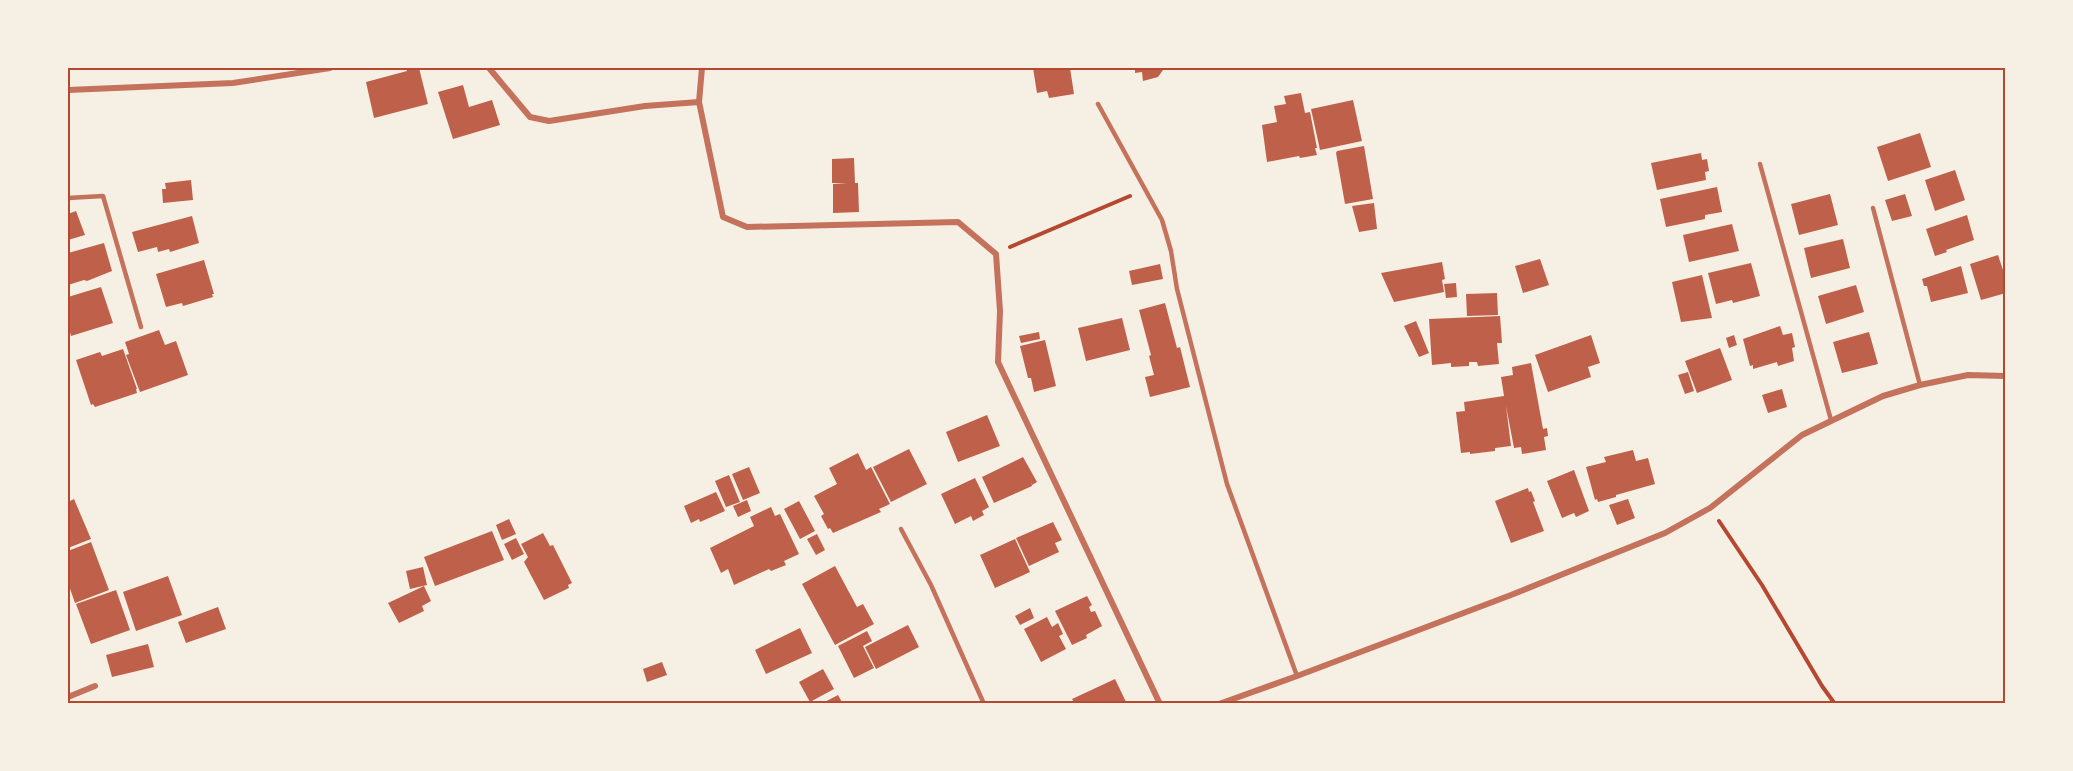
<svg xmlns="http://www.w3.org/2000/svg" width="2073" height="771" viewBox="0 0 2073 771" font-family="'Zilla Slab',serif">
	<rect width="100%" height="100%" fill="#f6efe4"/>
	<!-- building -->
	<path fill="#bf614a" d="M406,68H419L428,104L374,118L366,82L407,71Z
		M1033,68H1070L1074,94L1049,98L1047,91L1037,93Z
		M1135,68H1163V70L1158,77L1143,81L1142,72L1135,73Z
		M463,85L469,107L492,100L500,125L453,139L438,92Z
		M1301,93L1305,113L1310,112L1317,148H1315L1317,155L1300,158L1299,156L1267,162L1262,125L1277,122L1274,106L1286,104L1284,96Z
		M1353,100L1362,141L1320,150L1311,109Z
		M1920,133L1931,167L1888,181L1877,147Z
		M1364,146L1373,199L1345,204L1336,153L1337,151Z
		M1701,153L1702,160L1707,159L1709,171L1705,172L1706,180L1657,190L1651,163Z
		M854,158L855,183H858L859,212L833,213V184L847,183H832V159Z
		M1955,170L1965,200L1935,211L1925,180Z
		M191,180L193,200L163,203L162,189H166L165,183Z
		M1717,187L1722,212L1705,215V219L1666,227L1660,199Z
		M1830,194L1838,225L1799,235L1791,204Z
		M1905,194L1912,216L1892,221L1885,200Z
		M1374,203L1377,229L1359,232L1352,206Z
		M76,211L85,235L68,240V214Z
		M1967,215L1974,240L1946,250L1947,252L1935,256L1926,229Z
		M192,216L199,243L170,252L169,249L158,252L157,247L138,252L132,232Z
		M1732,224L1739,251L1689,262L1683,235Z
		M1843,239L1850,268L1811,278L1804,248Z
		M104,243L112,271L87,281L84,280L68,285V253Z
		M1998,255L2006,279V293L1981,300L1970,264Z
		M1540,259L1549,285L1523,293L1515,266Z
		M204,260L214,294H212L213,297L183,306L182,303L166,307L156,274Z
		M1442,262L1445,279L1442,280L1444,292L1394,302L1381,273Z
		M1751,263L1760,296L1733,303L1732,300L1716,304L1708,273Z
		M1160,264L1163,279L1132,285L1129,271Z
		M1961,266L1968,293L1931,302L1927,286H1924L1922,279Z
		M1702,275L1712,318L1681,322L1672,282Z
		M1456,283L1457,297L1446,298L1444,284Z
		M1856,285L1864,312L1826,324L1818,296Z
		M101,287L113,323L71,336L68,324V297Z
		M1497,293L1498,315L1467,316L1466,294Z
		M1165,303L1177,348L1180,347L1190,387L1150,397L1145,377L1154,375L1149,356L1151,355L1139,310Z
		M1500,316L1502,343H1497L1499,364L1478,366L1477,362H1469V366L1451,367V363L1432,365L1429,319Z
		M1122,318L1130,350L1086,361L1078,328Z
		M1416,321L1429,353L1419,357L1404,326Z
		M1780,326L1783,335L1792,333L1795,347L1792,348L1794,361L1778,366L1777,362L1753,369V365L1750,366L1743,339Z
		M159,330L165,345L176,341L188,375L140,392L126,355L129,354L125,342Z
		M1039,332L1040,339L1021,343L1019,336Z
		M1869,332L1878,364L1842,373L1833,342Z
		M1591,335L1600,363L1588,367L1591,377L1548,392L1535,355Z
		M1734,335L1737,345L1729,348L1726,338Z
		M1045,340L1056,386L1034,392L1031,378H1028L1020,346Z
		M1720,348L1732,380L1697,393L1685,361Z
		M123,349L137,389H136L137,393L95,407L93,404L91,405L76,360L100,352L102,356Z
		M1531,363L1543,429L1547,428L1548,436L1544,437L1546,450L1522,454L1521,447L1514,448L1506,406L1511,446L1495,448V451L1470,454V452L1461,453L1456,412L1465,411L1464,402L1504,396L1501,377L1513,375L1512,367Z
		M1688,372L1694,391L1685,394L1678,375Z
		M1782,389L1787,407L1768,413L1762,395Z
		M987,415L1000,446L958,462L946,432Z
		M909,449L927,484L891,502L873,467Z
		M1633,450L1636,461L1648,458L1655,484L1616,495V497L1598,502L1597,499L1595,500L1586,467L1606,462L1604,457Z
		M858,453L866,470L871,467L890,504L879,509L881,512L833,533L830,528L828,529L821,516L824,514L814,496L837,484L829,468Z
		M1023,457L1037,482L1032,485L1031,481L1032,486L994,503L982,477Z
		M749,467L760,493L743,500L732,474Z
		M1574,470L1589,511L1576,517L1574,513L1562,518L1547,481Z
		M729,475L740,502L726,507L715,481Z
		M975,478L989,507L982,511L984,515L973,521L971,516L955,524L941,494Z
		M1528,488L1529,492L1531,491L1535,501L1533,502L1544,531L1511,543L1495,501Z
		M716,492L725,511L700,522L699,519L691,523L684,506Z
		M74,499L91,539L68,548V502Z
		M1628,499L1635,518L1617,525L1609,505Z
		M747,500L751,511L738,517L733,506Z
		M799,501L815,531L800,539L784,509Z
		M771,507L775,516L780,514L799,554L784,561L786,565L771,571L769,569L734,585L728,569L721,573L710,548L754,526L750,517Z
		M509,519L516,534L502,540L496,525Z
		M1053,522L1062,540L1055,543L1059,552L1029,566L1016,538Z
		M492,531L504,560L435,586L424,557Z
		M543,533L550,546L553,545L572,583L568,585L569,588L544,600L524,562L528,557L521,544Z
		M817,534L825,550L816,555L807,539Z
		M516,538L524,554L512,560L504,544Z
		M1015,539L1030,572L995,588L980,555Z
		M91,542L109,590L75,603L68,583V551Z
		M835,566L857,607L863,604L874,624L835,645L802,584Z
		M423,567L427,585L410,589L406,571Z
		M168,576L182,615L136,631L123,592Z
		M424,586L431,601L422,606L424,611L399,623L388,603Z
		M116,590L130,630L91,644L76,604Z
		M1087,596L1092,605L1089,607L1091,612L1095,611L1102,626L1086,635L1087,638L1072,645L1055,611Z
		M218,607L226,629L186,643L178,622Z
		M1030,608L1034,618L1020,625L1015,616Z
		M1047,617L1052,627L1058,623L1063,634L1059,636L1066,649L1041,662L1024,629Z
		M908,625L919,647L876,669L865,647Z
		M800,628L812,653L766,674L755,650Z
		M867,631L872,641L863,646L874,668L854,678L838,646Z
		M148,644L154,667L112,677L106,655Z
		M662,662L667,675L647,682L643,669Z
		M823,669L834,689L810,702L799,682Z
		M1115,679L1127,704H1075L1072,699Z
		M838,695L843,704H821Z"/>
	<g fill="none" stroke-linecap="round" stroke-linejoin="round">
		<!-- path -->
		<path stroke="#b5482f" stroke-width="4" d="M1010,247L1130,196
			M1719,521L1762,585L1822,686L1835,704"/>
		<!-- service -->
		<path stroke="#c5725c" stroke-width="4.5" d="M1098,104L1162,220L1171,251L1177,289L1227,484L1297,676
			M1760,164L1831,420
			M68,198L103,196L141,327
			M1873,208L1920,385
			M901,529L931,585L984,704"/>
		<!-- minor -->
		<path stroke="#c5725c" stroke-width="6" d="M489,68L530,117L549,121L645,106L699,102L723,217L747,227L958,222L996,254L1000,311L998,362L1160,704
			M68,90L233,83L330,68
			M699,102L702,68
			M68,697L95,686
			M1219,704L1297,676L1511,595L1665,533L1710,508L1802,435L1883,396L1920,385L1968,375L2006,376"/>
	</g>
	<!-- border -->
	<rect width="2073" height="771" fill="none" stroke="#f6efe4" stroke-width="138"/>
	<rect x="69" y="69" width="1935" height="633" fill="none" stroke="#b5482f" stroke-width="2"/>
</svg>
